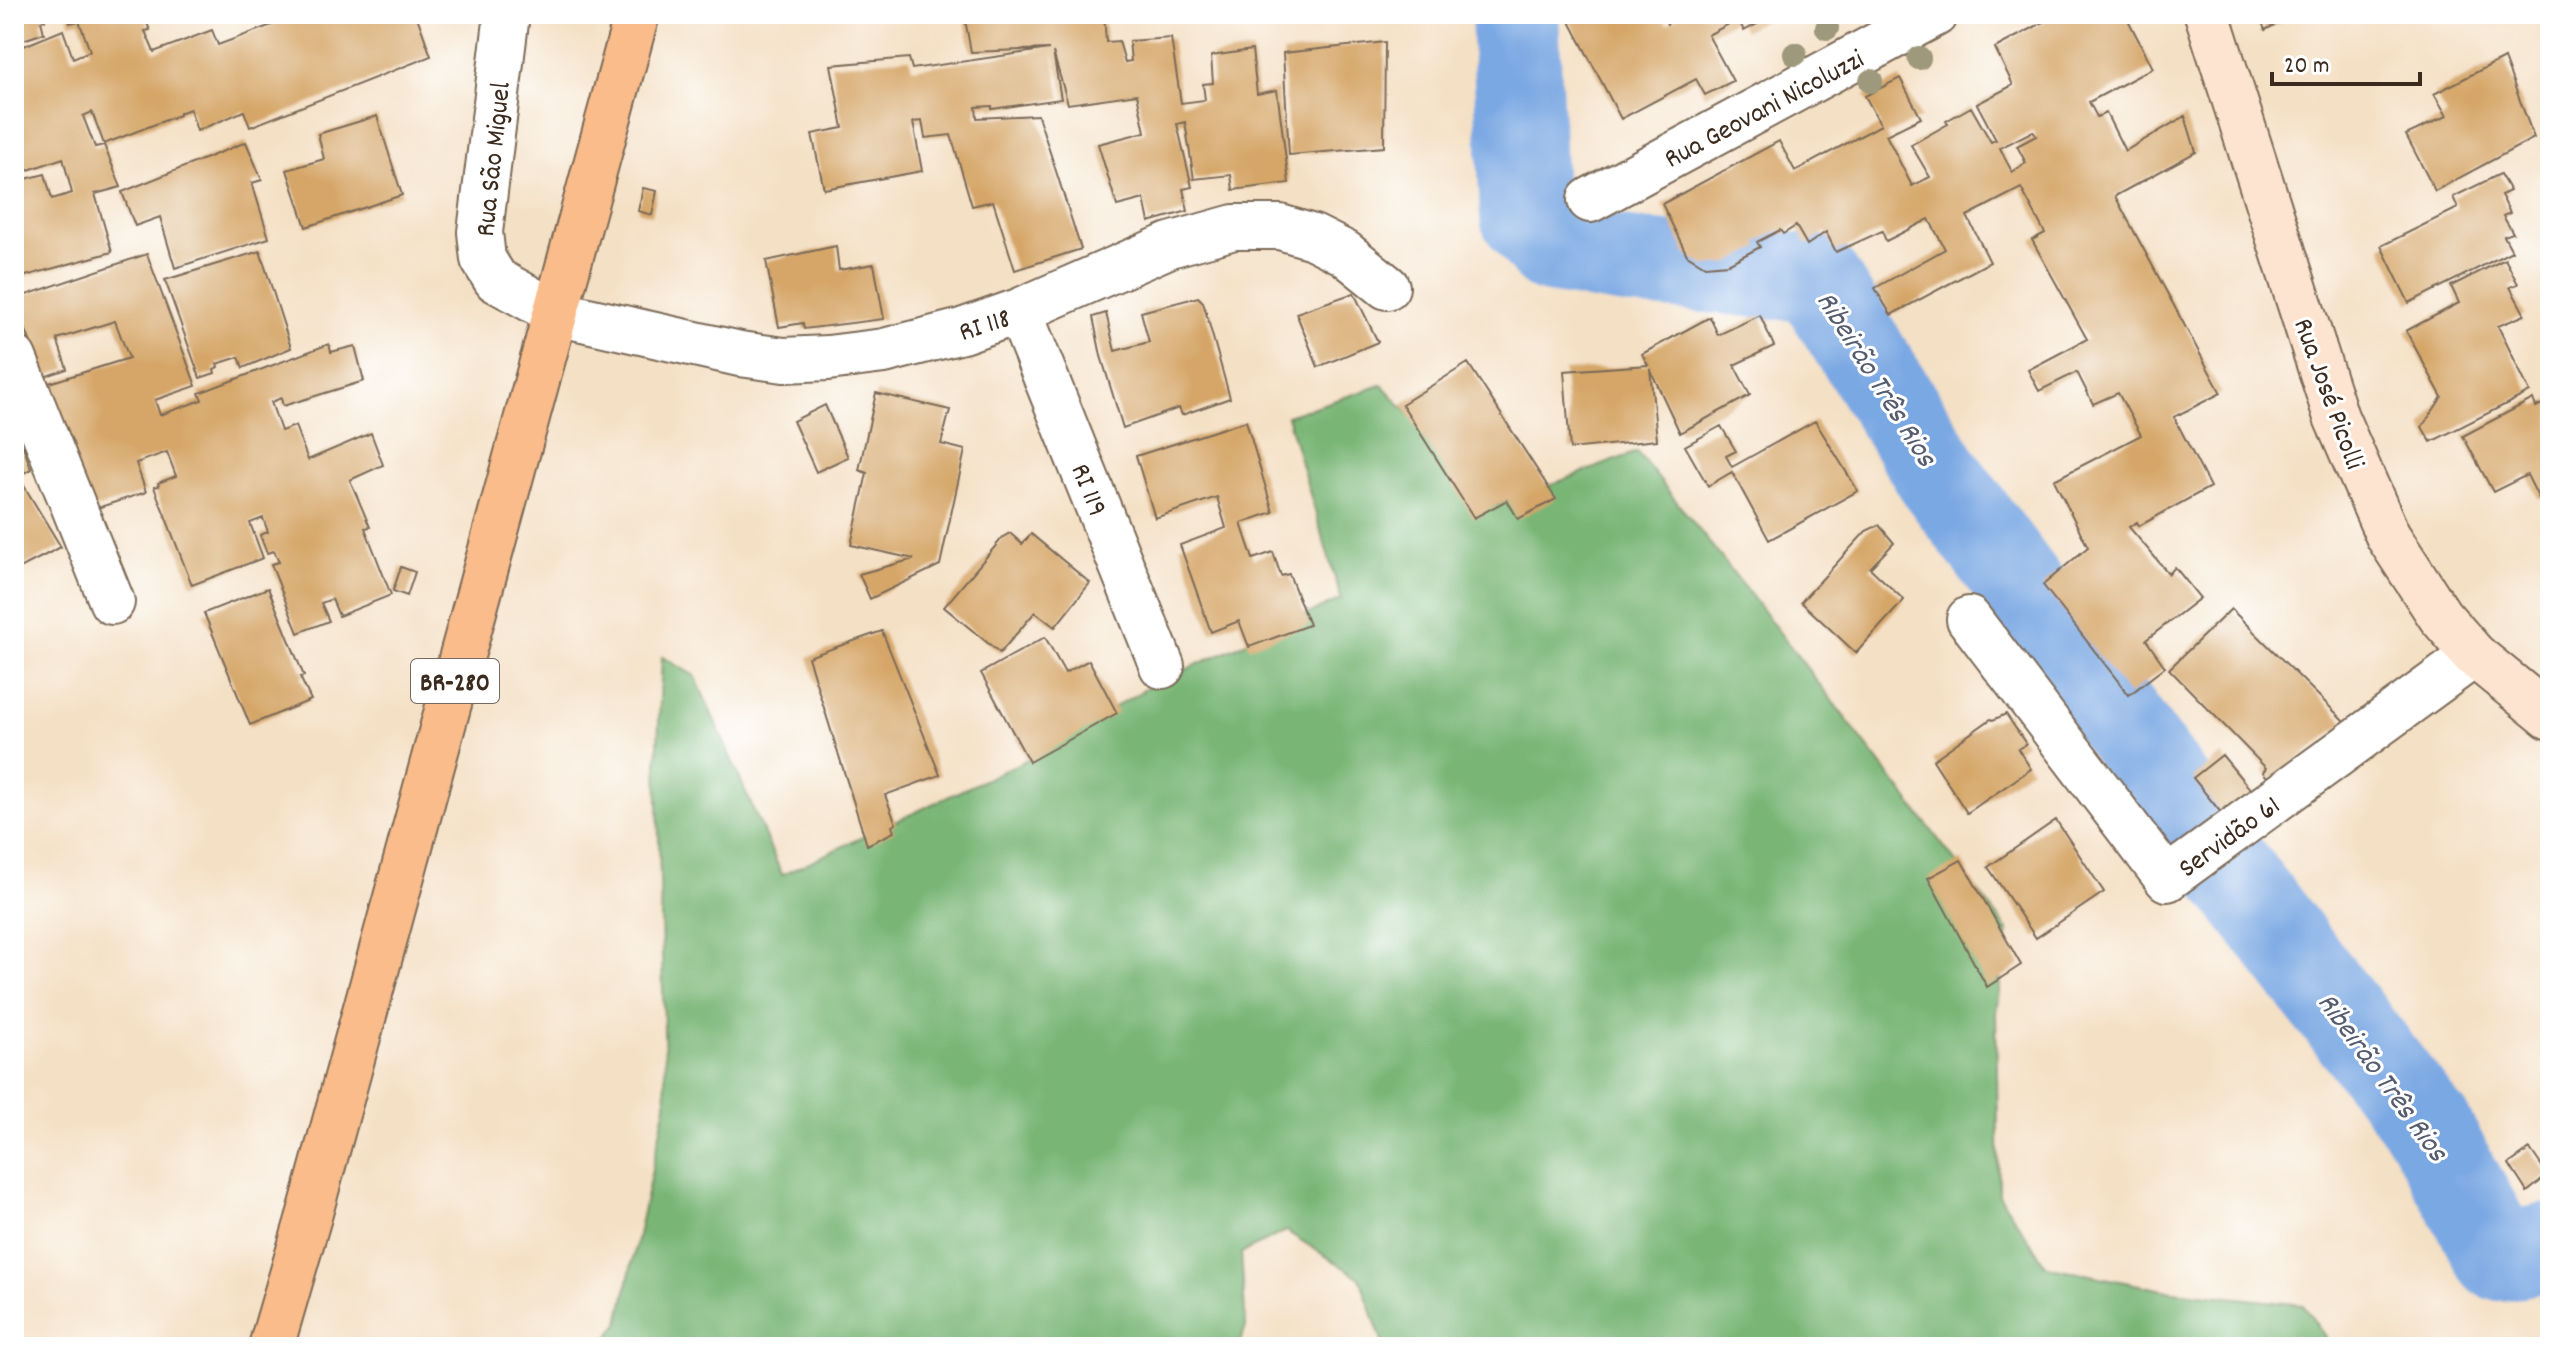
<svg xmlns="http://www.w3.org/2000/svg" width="2564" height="1361" viewBox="0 0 2564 1361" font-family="Dekko,sans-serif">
	<rect width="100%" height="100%" fill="#fff"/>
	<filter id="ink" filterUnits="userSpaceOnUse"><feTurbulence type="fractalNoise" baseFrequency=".0125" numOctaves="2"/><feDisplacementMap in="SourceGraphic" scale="16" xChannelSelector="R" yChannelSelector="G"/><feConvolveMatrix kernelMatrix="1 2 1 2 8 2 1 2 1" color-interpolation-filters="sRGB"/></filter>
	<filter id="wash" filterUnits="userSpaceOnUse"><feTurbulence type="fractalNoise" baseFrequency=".006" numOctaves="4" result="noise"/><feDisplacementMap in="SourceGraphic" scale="32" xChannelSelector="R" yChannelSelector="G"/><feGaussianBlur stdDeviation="1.8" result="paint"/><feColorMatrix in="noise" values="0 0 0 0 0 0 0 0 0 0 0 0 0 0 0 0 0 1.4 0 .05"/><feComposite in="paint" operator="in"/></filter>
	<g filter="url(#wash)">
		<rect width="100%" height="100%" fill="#f4e0c5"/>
		<!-- forest -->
		<path fill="#79b676" stroke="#5a704a" stroke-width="2" d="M1382,385L1495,506L1637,452L1743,585L2008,930L1996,1012L1999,1195L2046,1266L2164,1290L2303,1305L2332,1347H1384L1360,1278L1286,1231L1241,1253L1246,1327L1238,1347H601L619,1323L666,1105L657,765L662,657L695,676L782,875L1022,762L1152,685L1341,599L1287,416Z"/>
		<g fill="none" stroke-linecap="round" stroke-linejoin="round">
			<!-- river -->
			<path stroke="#7aa8e3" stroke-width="88" d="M1515,14L1524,216L1550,249L1633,262L1816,279L1941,479L2187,812
				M2224,863L2430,1130L2499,1257L2550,1247"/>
		</g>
		<g id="blocks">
			<!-- building -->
			<path fill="#d5a668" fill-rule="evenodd" d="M14,14H43L45,20L41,21L44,33L14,43Z
				M67,14H143L150,30L145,31L154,52L212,30L218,45L301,14H333L334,17L341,14H383L385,17L393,14H416L431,56L250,127L244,111L197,131L190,109L179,113V115L104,144L92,112L83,116L95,147L104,145L121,187L95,194L112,252L22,277L14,247V182L45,174L52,199L72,193L63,158L14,175V50L63,30L73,58L90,51L79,21L70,23Z
				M964,14H1104L1106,42L1119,41L1125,62L1131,61L1129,41L1171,38L1181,103L1205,100L1203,84L1213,83L1211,56L1252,50L1257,94L1277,90L1289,183L1233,190L1231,175L1194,179L1185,122L1177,124L1192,187L1183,189L1188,211L1149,222L1144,199L1117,206L1098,144L1145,132L1137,94L1068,104L1053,52L1061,99L992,109V106L976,107L977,118L1038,115L1081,249L1015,270L993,201L972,206L951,135L925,138L922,121L913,122L922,171L824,189L812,134L843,128L831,65L909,58L912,69L1049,49L971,52Z
				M1576,14H1662L1667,24L1677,18L1675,14H1776L1744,31L1738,19L1708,35L1733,81L1705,95L1696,79L1621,119L1568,18Z
				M2059,14H2125L2153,68L2089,102L2097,117L2106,113L2125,151L2185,116L2196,152L2115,196L2221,393L2174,417L2210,487L2139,526L2137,522L2129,527L2169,574L2175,567L2200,598L2146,640L2165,667L2129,695L2043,585L2088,547L2054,480L2141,435L2118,393L2093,404L2077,372L2039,391L2028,370L2087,339L2032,240L2045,233L2021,188L1967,216L1990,262L1891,315L1875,288L1945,249L1929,219L1886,241L1882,231L1836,252L1826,232L1807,245L1796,226L1783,234L1780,230L1757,242L1760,247L1728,264L1705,266L1687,255L1662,204L1779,141L1795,171L1881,125L1865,96L1900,78L1921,118L1886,135L1912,186L1930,177L1911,145L1948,124L1946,121L1971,107L1991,142L1996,140L1977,104L2013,85L1995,48ZM2033,131L2036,136L2017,146L2026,163L2012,172L2000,148Z
				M2259,14H2296L2265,30Z
				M1385,42L1384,147L1289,155L1283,53Z
				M2504,58L2534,138L2435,191L2406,135L2447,116L2434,94Z
				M377,116L402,195L306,227L287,170L324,159L318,134Z
				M246,142L262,180L252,183L269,238L175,268L160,217L135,226L122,192Z
				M2500,174L2510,191L2501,195L2510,213L2503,216L2513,233L2504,236L2512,251L2409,303L2381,246L2458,208L2453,197Z
				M643,188L657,191L652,215L638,211Z
				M836,246L839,270L874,264L884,319L804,329L803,323L779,327L766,261Z
				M260,251L291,348L243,368L239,357L217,364L218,367L214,369L215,373L200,378L165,280Z
				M147,254L196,386L155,400L160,415L202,400L199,393L329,344L331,352L355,346L364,381L283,406L281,398L271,402L281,431L295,426L308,460L371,433L383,465L350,480L370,527L365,528L391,595L339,616L332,599L321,603L329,621L298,633L271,564L279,562L274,551L267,553L260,535L268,532L263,518L250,523L263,558L192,585L154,487L159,486L158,483L176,476L167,452L136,463L146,492L79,514L46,384L129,358L115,321L57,339L67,369L44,377L14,299Z
				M2505,259L2518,284L2510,287L2525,315L2498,326L2530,392L2431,442L2422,427L2442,397L2406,331L2459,303L2451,286Z
				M1354,293L1378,342L1318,367L1296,313Z
				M1198,297L1203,302L1230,398L1182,415L1179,408L1123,428L1101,356L1093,317L1106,313L1115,351L1149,342L1141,312Z
				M1760,315L1774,346L1734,365L1750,395L1680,433L1650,369L1657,440L1570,449L1564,371L1648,365L1642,354L1710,317L1718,335Z
				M1468,363L1556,499L1518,519L1507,500L1474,518L1402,404Z
				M876,393L950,410L941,444L965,450L940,565L870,599L859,574L914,559L851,545L867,473L859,470Z
				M2533,399L2536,407L2550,400V493L2539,499L2527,475L2493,492L2463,436Z
				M825,405L848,457L816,472L793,421Z
				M1246,421L1273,512L1241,523L1253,559L1273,552L1281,576L1289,574L1309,625L1249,647L1239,621L1211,632L1180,545L1226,528L1217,497L1155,518L1136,456Z
				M1815,421L1858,491L1769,540L1732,472L1708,486L1685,446L1721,426L1736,451L1726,456L1732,467Z
				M23,446L31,469L18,476L61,547L14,571V452Z
				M1879,525L1894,543L1870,568L1904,600L1856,653L1801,602L1866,531Z
				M1010,533L1022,544L1031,534L1090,583L1055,627L1035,612L1000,653L944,607L1003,537Z
				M401,567L415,572L407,596L393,591Z
				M268,588L304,676L300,677L311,700L250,725L204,613Z
				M2231,609L2345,722L2270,781L2263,772L2266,768L2169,669Z
				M882,631L940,775L885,795L896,824L892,826L894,832L867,845L808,657Z
				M1045,637L1065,673L1089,660L1117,713L1029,762L981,673Z
				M2006,714L2026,744L2018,749L2031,769L1967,813L1933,760L1991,719L1993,720Z
				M2222,755L2254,794L2226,819L2193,778Z
				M2056,820L2104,892L2036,938L1988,867Z
				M1961,860L2021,965L1987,987L1928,878Z
				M2530,1149L2548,1175L2527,1192L2509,1164Z"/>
		</g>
	</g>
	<g filter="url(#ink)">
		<use href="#blocks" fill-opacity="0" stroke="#7c6a58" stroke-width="2"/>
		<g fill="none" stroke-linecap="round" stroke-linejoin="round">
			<!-- street casing -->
			<g stroke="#7c6a58" stroke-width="48">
				<path id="street" d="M507,14L480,232L483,259L496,280L556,313L740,354L784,360L828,358L884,351L962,331L1019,311L1170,245L1234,227H1280L1313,237L1345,253L1387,287
					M1590,200L1935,14
					M1019,311L1162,666
					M14,358L112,602
					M1969,619L2167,879L2474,655"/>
			</g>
			<!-- secondary casing -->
			<g stroke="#7c6a58" stroke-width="48">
				<path id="secondary" d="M2207,14L2336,417L2388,536L2440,616L2474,655L2550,717"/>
			</g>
			<!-- highway casing -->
			<g stroke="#7c6a58" stroke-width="48">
				<path id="highway" d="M271,1347L310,1213L637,14"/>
			</g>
			<!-- street -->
			<use href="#street" stroke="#fff" stroke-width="44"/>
			<!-- secondary -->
			<use href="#secondary" stroke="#fde4d0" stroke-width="44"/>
			<!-- highway -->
			<use href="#highway" stroke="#f9bc8a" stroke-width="44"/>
		</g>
		<!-- trees -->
		<g fill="#9e987b">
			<circle cx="1827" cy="28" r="12"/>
			<circle cx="1795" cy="54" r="12"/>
			<circle cx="1919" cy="58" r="12"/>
			<circle cx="1871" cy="81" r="12"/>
		</g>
	</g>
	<g text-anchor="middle" stroke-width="6" stroke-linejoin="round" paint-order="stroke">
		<!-- shield labels -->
		<rect fill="#fff" stroke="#766a62" stroke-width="2" x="411" y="659" width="88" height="44" rx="6"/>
		<g font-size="26" font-weight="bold" fill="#3b2a1e">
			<text x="455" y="690">BR-280</text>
		</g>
		<!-- street labels -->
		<g font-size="28" fill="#3b2a1e" stroke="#fff">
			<text transform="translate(1763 107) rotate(-28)" y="10">Rua Geovani Nicoluzzi</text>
			<text transform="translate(491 159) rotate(-84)" y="10">Rua São Miguel</text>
			<text transform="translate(984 323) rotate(-18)" y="10">RI 118</text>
			<text transform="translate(2331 393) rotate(70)" y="10">Rua José Picolli</text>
			<text transform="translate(1091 489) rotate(68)" y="10">RI 119</text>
			<text transform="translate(2228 835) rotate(-36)" y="10">Servidão 61</text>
		</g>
		<!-- water labels -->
		<g font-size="30" font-style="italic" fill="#545c6d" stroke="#fff">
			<text transform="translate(1878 378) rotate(58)" y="10">Ribeirão Três Rios</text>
			<text transform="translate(2384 1076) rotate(54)" y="10">Ribeirão Três Rios</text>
		</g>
	</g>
	<!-- margin -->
	<rect width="2564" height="1361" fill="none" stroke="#fff" stroke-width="48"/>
	<!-- scale -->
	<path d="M2272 72v12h148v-12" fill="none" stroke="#3b2a1e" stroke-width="4"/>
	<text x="2284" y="72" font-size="24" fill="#3b2a1e" stroke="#ffffff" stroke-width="6" paint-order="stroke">20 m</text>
</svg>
